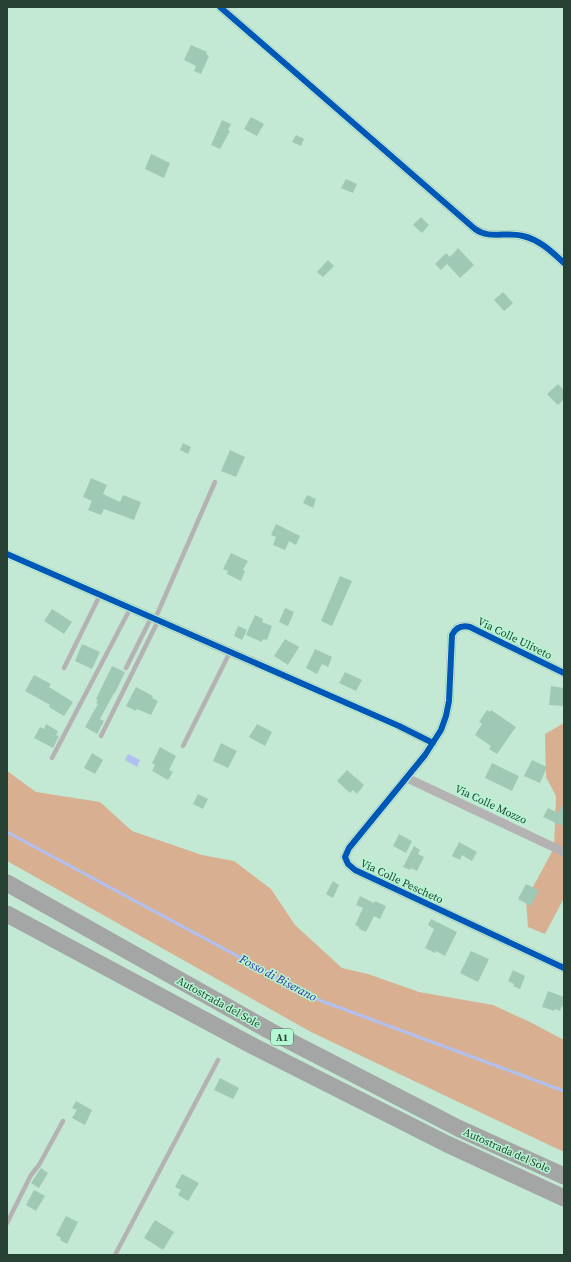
<svg xmlns="http://www.w3.org/2000/svg" width="571" height="1262" viewBox="0 0 571 1262" font-family="'Source Serif 4',serif">
	<rect width="100%" height="100%" fill="#c3e9d4"/>
	<!-- forest -->
	<path fill="#d8af90" d="M564,723V898L545,934L528,927L526,900L554,848L556,796L546,777L545,734Z
		M7,771L36,792L100,802L132,831L202,855L234,861L271,889L295,925L342,968L368,974L419,992L493,1005L530,1022L564,1040V1152L311,1032L7,861Z"/>
	<!-- water -->
	<path fill="#b0c0f1" d="M128,754L140,760L137,767L125,760Z"/>
	<g fill="none" stroke-linecap="round" stroke-linejoin="round">
		<!-- stream -->
		<path stroke="#b0c0f1" stroke-width="3" d="M7,832L319,1000L564,1091"/>
	</g>
	<!-- building -->
	<path fill="#a0c9b5" d="M191,45L207,52L206,54L209,56L201,74L194,71L196,66L184,60Z
		M251,117L264,124L257,136L244,129Z
		M222,120L231,124L228,130L230,131L220,149L211,145Z
		M296,135L304,139L301,146L292,142Z
		M151,154L170,163L164,178L145,169Z
		M346,179L357,184L353,193L341,188Z
		M421,217L429,225L422,233L413,225Z
		M458,248L474,265L460,278L447,264L441,270L435,264L446,253L450,257Z
		M328,260L334,266L323,277L317,272Z
		M503,292L513,303L504,311L494,300Z
		M558,384L564,390V399L558,405L547,394Z
		M183,443L191,447L188,454L180,450Z
		M230,450L245,457L236,477L221,471Z
		M91,478L107,485L103,494L120,502L123,495L141,502L134,520L104,509L101,515L88,510L92,501L83,497Z
		M307,495L316,499L313,508L303,503Z
		M276,524L300,536L296,545L289,541L285,550L273,545L276,537L271,535Z
		M231,553L248,561L243,570L245,571L241,581L227,574L228,571L223,569Z
		M340,576L352,581L332,626L321,621Z
		M285,608L294,612L288,626L279,622Z
		M52,609L72,622L64,634L44,621Z
		M255,615L263,619L262,622L272,626L267,640L263,639L262,642L246,635Z
		M238,626L247,630L242,640L234,636Z
		M285,639L299,647L288,665L274,656Z
		M82,644L100,652L92,669L75,661Z
		M315,649L332,657L328,667L322,664L317,674L306,668Z
		M112,666L125,672L115,693H114L100,719L104,721L97,734L85,727L98,704L96,703L98,700L96,699Z
		M345,672L362,680L356,691L339,683Z
		M34,675L51,684L49,687L73,702L64,716L49,707L50,705L25,691Z
		M551,686L564,688V706L549,705Z
		M136,687L153,696L152,698L158,701L151,715L137,709L136,711L126,706Z
		M487,710L490,712L491,710L516,727L497,754L489,749L491,746L475,735L482,724L479,722Z
		M46,724L58,731L56,735L59,736L53,748L34,738L40,727L44,729Z
		M257,724L272,732L265,746L249,737Z
		M221,743L237,751L228,768L213,761Z
		M160,747L176,756L169,770L173,772L168,780L152,771L155,765L152,763Z
		M92,753L103,760L95,774L84,768Z
		M532,760L547,767L540,783L524,776Z
		M492,763L519,776L512,791L485,778Z
		M347,770L364,785L357,794L353,790L350,793L337,781Z
		M198,794L208,799L203,809L193,804Z
		M564,803V822L562,826L543,817L548,808L558,813Z
		M399,834L412,841L406,853L393,846Z
		M459,842L477,852L472,861L462,855L460,860L452,856Z
		M414,846L420,850L418,854L424,857L417,871L411,868L410,870L403,867Z
		M333,881L339,885L333,898L326,894Z
		M526,884L539,890L531,906L518,899Z
		M360,896L374,903L375,901L386,906L380,919L374,916L366,932L359,929V927L355,925L363,908L356,905Z
		M431,919L457,932L445,956L436,951L435,953L425,948L434,929L428,925Z
		M471,951L489,959L478,982L460,973Z
		M513,970L525,976L520,989L513,986L514,984L508,981Z
		M548,991L564,997V1006H562L560,1011L555,1009L554,1011L542,1007Z
		M220,1078L239,1088L233,1099L214,1090Z
		M76,1101L92,1110L85,1125L72,1118L77,1110L72,1108Z
		M41,1168L48,1173L39,1188L31,1183Z
		M182,1174L199,1183L188,1201L178,1195L181,1190L175,1187Z
		M34,1190L45,1196L36,1211L26,1205Z
		M66,1216L78,1222L67,1244L60,1240L61,1238L56,1235Z
		M155,1220L174,1232L163,1250L144,1238Z"/>
	<g fill="none" stroke-linecap="round" stroke-linejoin="round">
		<!-- service -->
		<path stroke="#b5b2b4" stroke-width="4.5" d="M155,619L215,482
			M64,668L100,595
			M126,668L151,618
			M101,736L158,621
			M183,746L230,652
			M52,758L130,609
			M7,1223L31,1175L39,1165L63,1121
			M115,1255L218,1060"/>
		<!-- minor -->
		<path stroke="#b5b2b4" stroke-width="9" d="M220,7L475,229C490,240 506,231 523,236C540,240 552,252 564,263
			M7,554L399,726L433,743
			M564,673L470,627C462,625 456,627 452,635L449,701L446,716L441,730L425,755L349,848L345,857L348,864L355,870L564,968
			M407,778L564,852"/>
		<!-- motorway -->
		<path stroke="#a4a6a6" stroke-width="17" d="M7,883L270,1031L458,1128L564,1176
			M7,914L253,1046L447,1144L564,1198"/>
		<!-- cycleway casing -->
		<g stroke="#b4f8d3" stroke-width="8">
			<path id="cycleway" d="M220,7L475,229C490,240 506,231 523,236C540,240 552,252 564,263
				M7,554L399,726L433,743
				M564,673L470,627C462,625 456,627 452,635L449,701L446,716L441,730L425,755L349,848L345,857L348,864L355,870L564,968"/>
		</g>
		<!-- cycleway -->
		<use href="#cycleway" stroke="#0057b8" stroke-width="6"/>
	</g>
	<g text-anchor="middle" stroke-width="3" stroke-linejoin="round" paint-order="stroke">
		<!-- shield labels -->
		<rect fill="#b4f8d3" stroke="#517863" stroke-width="1" x="271" y="1029" width="22" height="16" rx="3"/>
		<g font-size="10" font-weight="bold" fill="#264133">
			<text x="282" y="1041">A1</text>
		</g>
		<!-- street labels -->
		<g font-size="11" fill="#264133" stroke="#b4f8d3">
			<text transform="translate(515 638) rotate(26)" y="4">Via Colle Uliveto</text>
			<text transform="translate(491 804) rotate(25)" y="4">Via Colle Mozzo</text>
			<text transform="translate(402 881) rotate(25)" y="4">Via Colle Pescheto</text>
			<text transform="translate(219 1002) rotate(29)" y="4">Autostrada del Sole</text>
			<text transform="translate(507 1150) rotate(24)" y="4">Autostrada del Sole</text>
		</g>
		<!-- water labels -->
		<g font-size="12" font-style="italic" fill="#3a2c9c" stroke="#b4f8d3">
			<text transform="translate(278 978) rotate(28)" y="4">Fosso di Biserano</text>
		</g>
	</g>
	<!-- border -->
	<rect width="571" height="1262" fill="none" stroke="#264133" stroke-width="16"/>
</svg>
